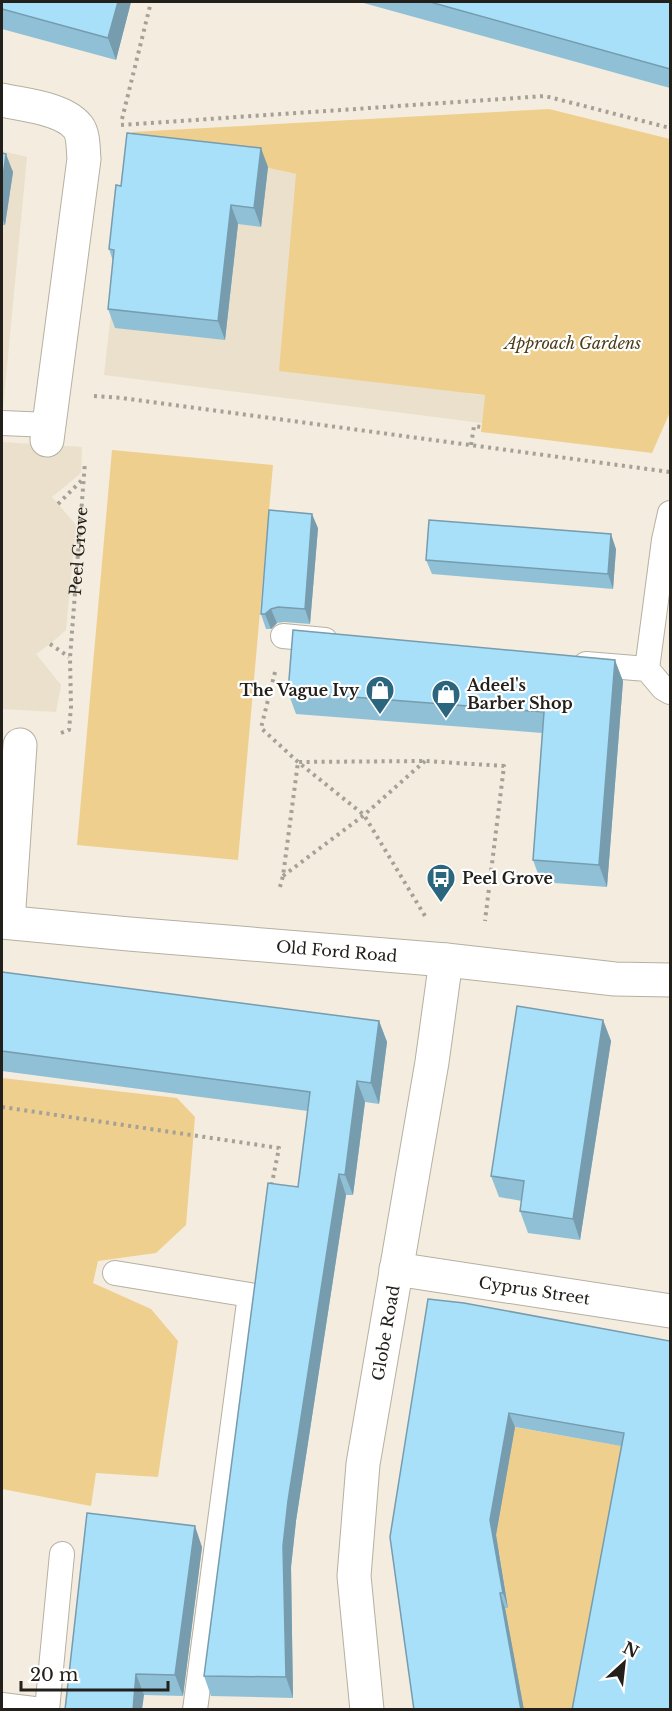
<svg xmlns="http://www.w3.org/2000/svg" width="672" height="1711" viewBox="0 0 672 1711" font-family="'Libre Baskerville',serif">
	<rect width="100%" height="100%" fill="#f3ecdf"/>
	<!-- built -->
	<path fill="#eae0cc" d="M131,138L296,174L470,394L485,395L482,423L104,375Z
		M2,151L27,157L2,419Z
		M2,442L82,447L81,473L52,497L76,525L66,630L50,644L36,654L61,685L56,712L2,709Z"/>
	<!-- green -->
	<path fill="#efcf8d" d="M549,109L670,139V412L652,453L481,432L485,395L279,371L296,174L131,138L132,132Z
		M112,450L273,465L238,860L77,845Z
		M2,1078L177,1098L195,1117L186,1225L156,1253L98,1261L93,1283L151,1309L178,1341L158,1477L96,1473L91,1506L2,1489Z
		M417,1410L622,1446L581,1710L521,1709L468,1614L508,1607L499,1551Z"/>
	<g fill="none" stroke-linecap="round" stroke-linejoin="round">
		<!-- service casing -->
		<g stroke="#b6b0a3" stroke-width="26">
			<path id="service" d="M2,423L49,425
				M670,513L664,540L647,669L663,688L670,692
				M283,636L325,640
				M586,664L647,669
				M115,1273L250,1295L195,1710
				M2,1705L42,1710
				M47,1710L62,1554"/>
		</g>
		<!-- minor casing -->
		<g stroke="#b6b0a3" stroke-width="35">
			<g id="minor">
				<path d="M2,100C23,105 63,108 78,127C84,135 83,150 84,159L47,440"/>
				<path d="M8,922L20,745"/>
				<path id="s2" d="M396,1269L670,1311"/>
			</g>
		</g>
		<!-- tertiary casing -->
		<g stroke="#b6b0a3" stroke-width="35">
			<g id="tertiary">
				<path id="s3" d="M367,1710L354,1576L363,1464L432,1062L446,960"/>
			</g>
		</g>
		<!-- secondary casing -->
		<g stroke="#b6b0a3" stroke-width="35">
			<g id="secondary">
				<path id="s4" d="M2,922L129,934L446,960L615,979L670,980"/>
			</g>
		</g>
		<!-- path -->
		<g stroke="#a6a197" stroke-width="4" stroke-dasharray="3 4.5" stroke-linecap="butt">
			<path d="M122,119L151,2"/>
			<path d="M121,125L545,96L670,128"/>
			<path d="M94,396L122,398L670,472"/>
			<path d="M471,445L474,426L481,427"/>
			<path d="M58,504L82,480"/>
			<path d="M50,644L69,657"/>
			<path d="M275,672L261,728L298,762L364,815L425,916"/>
			<path id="s1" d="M61,733L69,730L71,707L70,658L85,462"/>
			<path d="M283,876L364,815L425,761"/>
			<path d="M280,887L283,876L298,762L426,761L504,766L485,921"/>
			<path d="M2,1107L279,1148L271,1188"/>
		</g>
		<!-- service -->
		<use href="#service" stroke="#fff" stroke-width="24"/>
		<!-- minor -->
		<use href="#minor" stroke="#fff" stroke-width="33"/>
		<!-- tertiary -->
		<use href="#tertiary" stroke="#fff" stroke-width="33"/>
		<!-- secondary -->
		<use href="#secondary" stroke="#fff" stroke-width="33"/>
	</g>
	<!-- wall -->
	<path fill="#90c0d6" d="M2,2H131L116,60L2,29Z
		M360,2H670V88Z
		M2,153L13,172L5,225H2Z
		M268,167L261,227L238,224L225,340L115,328L108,309L113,261L109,249Z
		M318,528L310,624L284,622L277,623L271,629H266L261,614Z
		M616,549L613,589L432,574L426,560Z
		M623,681L607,887L541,882L533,860L542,733L296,714L288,692Z
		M2,972L379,1021L387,1042L379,1104L365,1102L353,1195H346L296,1521L291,1567L293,1698L211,1696L204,1676L298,1187L308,1111L2,1071Z
		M603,1020L611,1041L580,1240L528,1233L520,1211L522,1201L499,1197L491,1176Z
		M428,1299L670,1341L621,1446L515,1427L496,1535L508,1608H505L524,1710Z
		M202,1547L183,1696L144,1695L65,1710Z"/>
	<!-- shaded-wall -->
	<path fill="#769cae" d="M118,2H131L116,60L108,38Z
		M261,148L268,167L261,227L254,208Z
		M6,154L13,172L5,225L2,217V184Z
		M231,205L238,224L225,340L218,321Z
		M312,514L318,528L310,624L305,609Z
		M611,534L616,549L613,589L608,574Z
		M271,609L277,623L271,629L265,614Z
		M615,660L623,681L607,887L599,865Z
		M603,1020L611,1041L580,1240L573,1219Z
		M379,1021L387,1042L379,1104L371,1083Z
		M357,1081L365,1102L353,1195L345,1175Z
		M339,1174L346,1195L296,1521L291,1567L293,1698L286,1677L283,1546L288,1501Z
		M509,1413L515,1427L496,1535L508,1608L503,1593L490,1520Z
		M2,1513L3,1517L2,1532Z
		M195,1526L202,1547L183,1696L175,1675Z
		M500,1593L505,1608L524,1710H521Z
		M136,1674L144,1695L142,1710H133Z"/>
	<!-- building -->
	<path fill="#a8dff9" stroke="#769cae" stroke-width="1.5" d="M2,2H118L108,38L2,9Z
		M430,2H670V69Z
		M127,133L261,148L254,208L231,205L218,321L108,309L114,250L109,249L116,185L121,186Z
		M2,153L6,154L2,184Z
		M269,510L312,514L305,609L278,607L271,609L265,614H261Z
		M429,520L611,534L608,574L426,560Z
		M293,630L615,660L599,865L533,860L544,712L288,692Z
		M2,972L379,1021L371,1083L357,1081L345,1175L339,1174L288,1501L283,1546L286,1677L204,1676L268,1183L298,1187L310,1092L2,1051Z
		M517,1006L603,1020L573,1219L520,1211L524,1181L491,1176Z
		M428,1299L464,1303L670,1341V1710H572L624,1433L509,1413L490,1520L503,1593H500L521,1710H414L390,1537Z
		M87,1513L195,1526L175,1675L136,1674L133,1710H65Z"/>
	<!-- icons -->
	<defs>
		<g id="shop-pin" transform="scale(1.5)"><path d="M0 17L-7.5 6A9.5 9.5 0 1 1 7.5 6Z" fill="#2b667e" stroke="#fff"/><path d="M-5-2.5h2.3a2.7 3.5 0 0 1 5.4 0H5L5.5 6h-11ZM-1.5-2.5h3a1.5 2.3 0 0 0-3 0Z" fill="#fff"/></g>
		<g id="bus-pin" transform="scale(1.5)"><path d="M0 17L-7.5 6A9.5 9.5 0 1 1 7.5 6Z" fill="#2b667e" stroke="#fff"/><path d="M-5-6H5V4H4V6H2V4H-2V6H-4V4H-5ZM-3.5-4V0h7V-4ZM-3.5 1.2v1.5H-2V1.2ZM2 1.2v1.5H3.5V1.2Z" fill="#fff"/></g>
	</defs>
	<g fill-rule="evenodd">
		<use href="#shop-pin" x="380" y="690"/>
		<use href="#shop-pin" x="446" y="694"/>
		<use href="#bus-pin" x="441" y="878"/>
	</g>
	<g text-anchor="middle" stroke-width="4.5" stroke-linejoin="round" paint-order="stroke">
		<!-- park labels -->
		<g font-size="16" font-style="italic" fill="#4d3d19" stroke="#fff">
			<text x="573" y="349">Approach Gardens</text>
		</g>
		<!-- street labels -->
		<g font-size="16" fill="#23201c" stroke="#fff">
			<text dy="6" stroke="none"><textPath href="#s1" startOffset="188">Peel Grove</textPath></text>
			<text dy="6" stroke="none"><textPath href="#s4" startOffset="336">Old Ford Road</textPath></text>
			<text dy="6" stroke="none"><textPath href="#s2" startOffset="140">Cyprus Street</textPath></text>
			<text dy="6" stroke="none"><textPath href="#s3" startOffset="380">Globe Road</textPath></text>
		</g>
		<!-- poi labels -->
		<g font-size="16" font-weight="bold" fill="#23201c" stroke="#fff" text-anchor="start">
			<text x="467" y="691">Adeel's<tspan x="467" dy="18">Barber Shop</tspan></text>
			<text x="359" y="696" text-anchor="end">The Vague Ivy</text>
			<text x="462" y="884">Peel Grove</text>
		</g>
	</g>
	<!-- border -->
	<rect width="672" height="1711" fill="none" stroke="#23201c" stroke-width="6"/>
	<!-- north arrow -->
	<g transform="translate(624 1663) rotate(27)" stroke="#ffffff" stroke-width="4.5" paint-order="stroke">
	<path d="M0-4.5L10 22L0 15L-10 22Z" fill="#23201c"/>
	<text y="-9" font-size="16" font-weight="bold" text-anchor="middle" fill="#23201c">N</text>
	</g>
	<!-- scale -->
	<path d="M21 1681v9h147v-9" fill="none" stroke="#23201c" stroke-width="3"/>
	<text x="30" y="1681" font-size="18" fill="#23201c" stroke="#ffffff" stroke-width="4.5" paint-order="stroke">20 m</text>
</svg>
